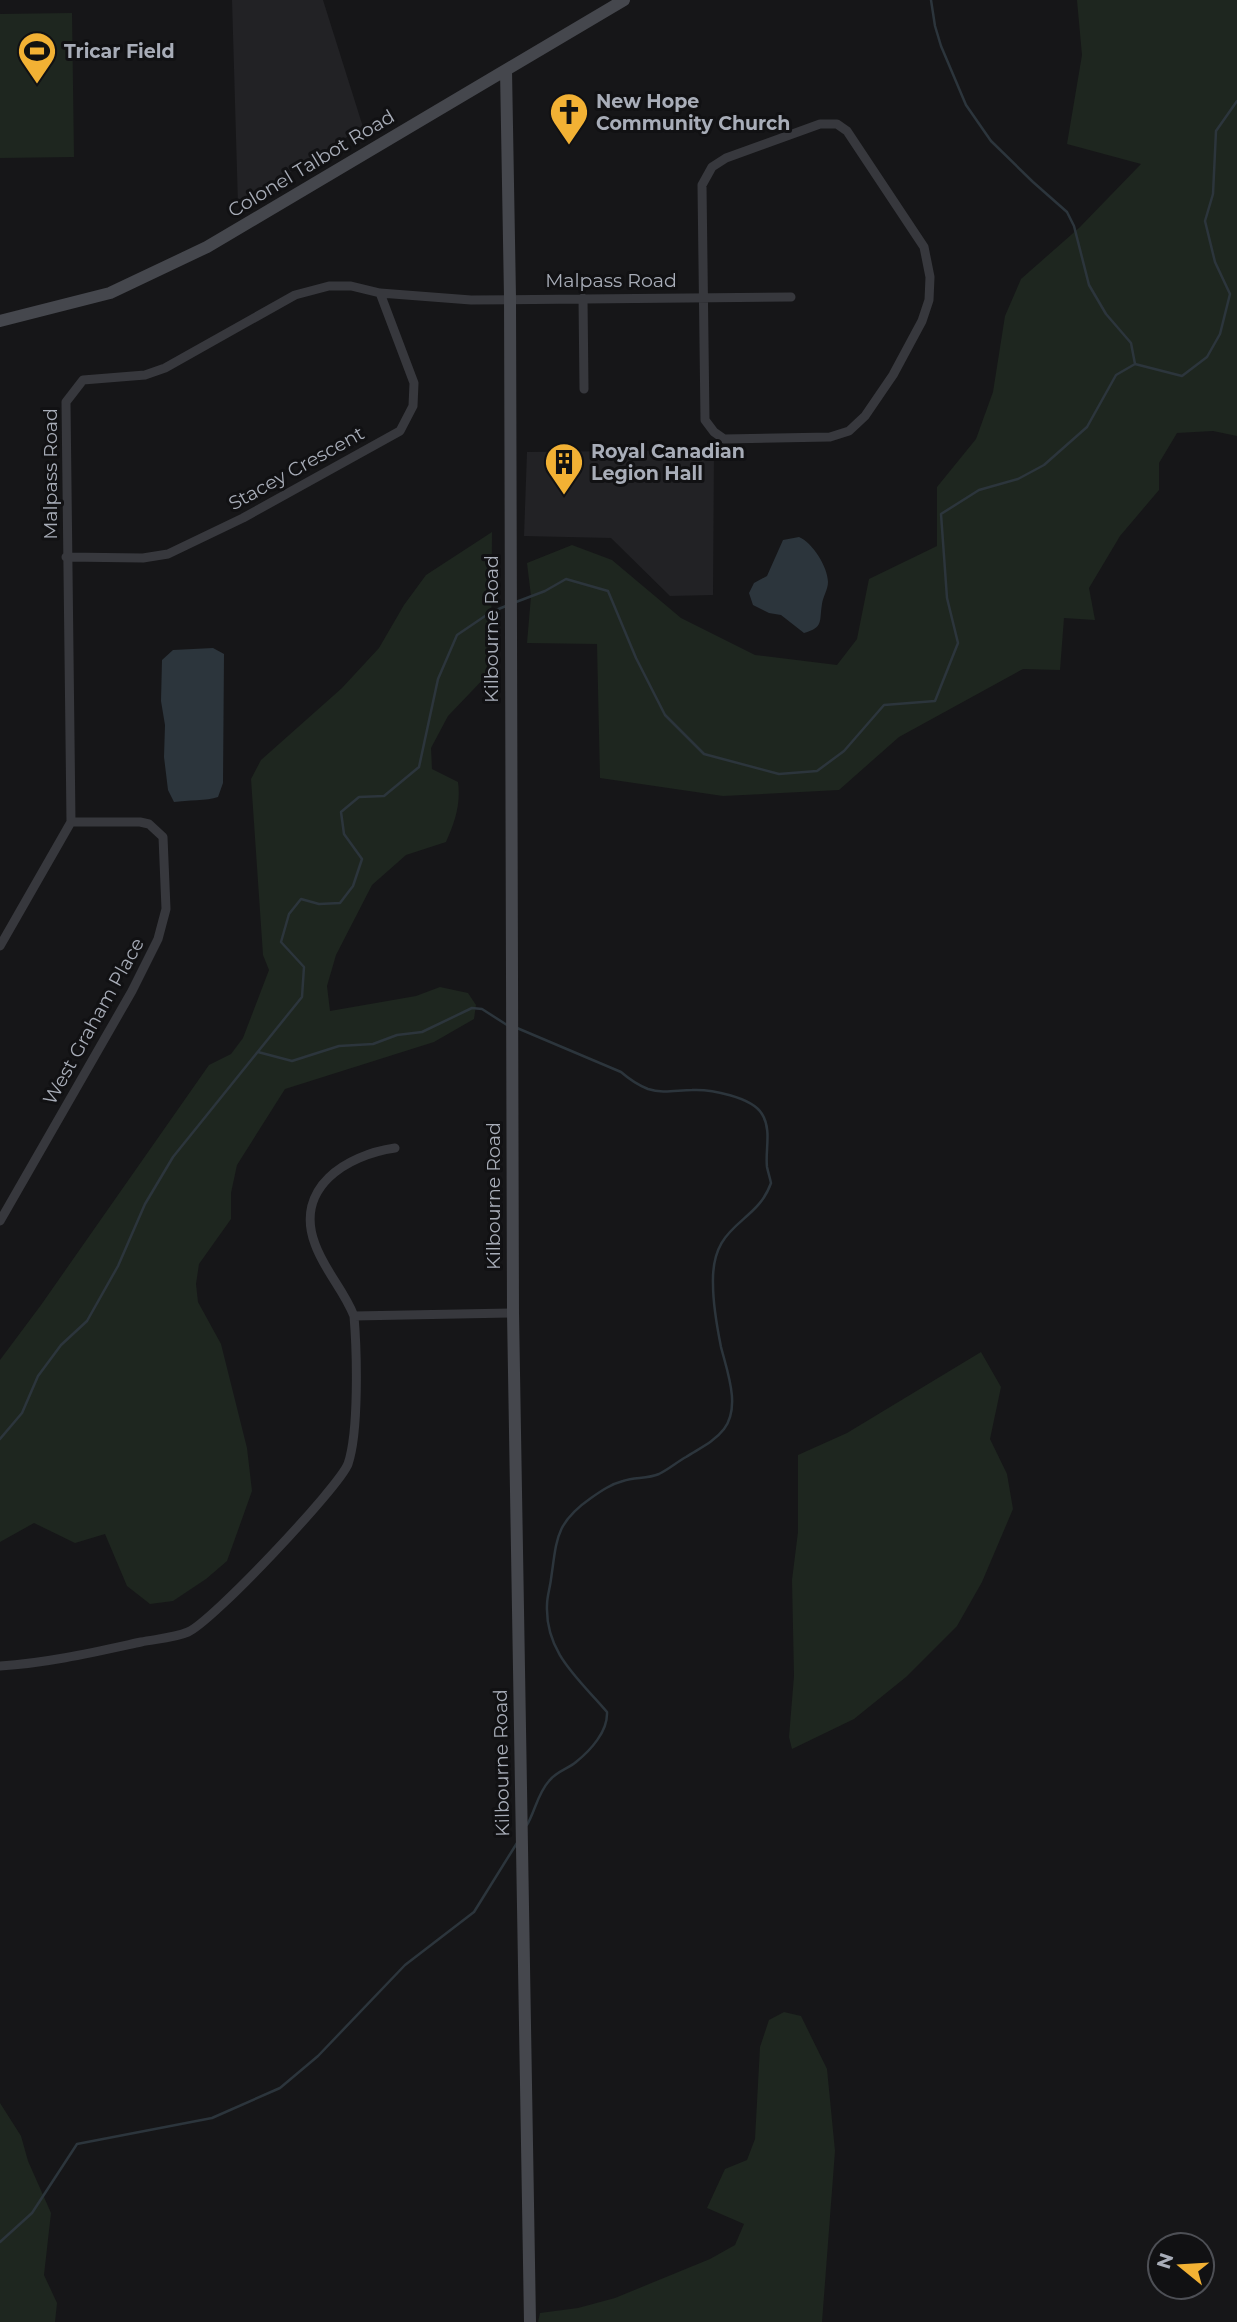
<svg xmlns="http://www.w3.org/2000/svg" width="1237" height="2322" viewBox="0 0 1237 2322" font-family="Montserrat,sans-serif">
	<rect width="100%" height="100%" fill="#161618"/>
	<!-- built -->
	<path fill="#222225" d="M232,0H323L363,127L238,205Z
		M714,450L713,595L670,596L611,538L524,536L527,452Z"/>
	<!-- green -->
	<path fill="#1e261f" d="M1077,0H1237V436L1213,431L1177,433L1159,463V490L1120,536L1089,588L1095,620L1064,618L1060,670L1023,669L899,737L839,790L723,796L600,778L597,644L527,643L531,596L527,563L572,545L612,560L681,618L755,655L837,665L857,639L869,579L937,546V487L976,439L993,392L1005,316L1021,279L1080,227L1141,164L1067,144L1082,55Z
		M72,13L74,157L0,158V14Z
		M492,532L491,671L448,716L431,748L432,769L458,782C461,804 455,822 446,842L406,855L372,885L336,955L327,986L330,1011L416,996L440,987L468,993L476,1005L474,1019L434,1042L285,1089L237,1165L231,1193V1219L199,1264L196,1284L198,1302L221,1344L247,1448L252,1491L227,1561L206,1579L173,1601L150,1604L127,1586L105,1534L75,1543L34,1523L0,1542V1360L41,1305L209,1065L231,1054L243,1038L269,970L263,955L251,779L261,760L342,688L379,648L404,605L426,575Z
		M981,1352L1001,1387L990,1439L1007,1474L1013,1509L982,1582L957,1626L906,1677L854,1719L792,1749L789,1737L794,1676L792,1580L798,1532V1455L847,1433Z
		M784,2012L801,2016L827,2069L835,2151L822,2322H538L540,2313L578,2308L615,2298L710,2259L735,2245L744,2224L707,2208L725,2169L747,2160L755,2139L760,2047L769,2020Z
		M0,2103L21,2136L28,2161L51,2213L44,2275L57,2303L55,2322H0Z"/>
	<!-- water -->
	<path fill="#2c353c" d="M799,537C812,542 828,567 828,582C828,589 823,597 822,604C819,622 824,627 804,633L781,615L769,613L753,605L749,593L754,583L767,576L783,540Z
		M213,648L224,654L223,783L218,797C207,801 187,800 174,802L168,790L164,757L165,725L161,701L162,660L173,650Z"/>
	<g fill="none" stroke-linecap="round" stroke-linejoin="round">
		<!-- stream -->
		<path stroke="#2c353c" stroke-width="2.5" d="M931,0L935,26L941,46L966,105L991,141L1033,182L1067,212L1074,226L1089,285L1106,314L1131,343L1135,364
			M516,602L545,591L566,579L608,591L636,658L665,715L704,754L779,774L817,771L844,751L884,705L935,701L958,643L947,598L941,514L979,490L1018,479L1044,465L1087,427L1116,375L1135,364L1182,376L1207,357L1220,334L1230,294L1215,262L1205,221L1213,194L1216,131L1237,101
			M517,1028L621,1072C629,1079 638,1085 648,1089C663,1094 677,1090 692,1090C710,1089 752,1097 762,1114C772,1130 765,1150 767,1167C768,1172 770,1178 771,1183C756,1226 711,1221 713,1284C713,1305 717,1327 721,1347C727,1371 741,1407 724,1429C714,1442 700,1448 686,1457C677,1462 669,1469 659,1474C647,1479 635,1477 623,1481C611,1484 601,1491 591,1498C555,1523 557,1539 551,1579C550,1588 547,1596 547,1605C545,1653 579,1679 607,1712C608,1731 591,1750 576,1762C568,1769 557,1771 549,1781C538,1793 535,1811 527,1825
			M258,1052L292,1061L339,1046L373,1044L397,1035L422,1032L472,1008L482,1009L507,1025
			M0,1439L22,1413L38,1376L61,1345L87,1321L118,1266L145,1204L173,1157L302,997L304,967L281,942L289,914L301,899L319,904L340,903L353,886L362,859L344,834L341,812L359,797L384,796L419,767L438,679L457,635L491,612L506,606
			M0,2242L32,2213L77,2144L212,2118L280,2088L318,2056L405,1965L474,1912L517,1843"/>
		<!-- street -->
		<path stroke="#37383d" stroke-width="9" d="M820,124H837L847,131L924,247L930,277L929,300L922,321L893,375L865,416L849,431L830,437L724,439L714,432L705,420L702,185L712,167L726,158Z
			M583,298L584,389
			M66,557L143,558L168,554L243,518L400,431L413,406L414,383L380,293
			M0,946L71,822L66,402L83,380L145,375L165,368L295,295L329,286H351L380,293L471,300L791,297
			M395,1148C346,1155 294,1188 315,1244C324,1270 344,1290 354,1316L513,1313
			M0,1221L132,991L158,939L166,909L163,837L149,824L140,822H71
			M0,1666C48,1663 95,1652 141,1642C156,1639 174,1638 188,1632C212,1622 339,1487 348,1464C359,1432 357,1352 354,1316"/>
		<!-- secondary -->
		<path stroke="#45474d" stroke-width="12" d="M506,70L510,297L513,1313L530,2322
			M0,321L110,293L207,247L624,0"/>
	</g>
	<!-- icons -->
	<defs>
		<g id="stadium-pin" transform="scale(2.0125)"><path d="M0 17L-7.5 6A9.5 9.5 0 1 1 7.5 6Z" fill="#f2b134" stroke="#111113"/><path d="M0-5a6.5 5 0 1 0 0 10a6.5 5 0 1 0 0-10ZM-3.5-1.8h7v3.6h-7Z" fill="#111"/></g>
		<g id="church-pin" transform="scale(2.0125)"><path d="M0 17L-7.5 6A9.5 9.5 0 1 1 7.5 6Z" fill="#f2b134" stroke="#111113"/><path d="M-1.2-6h2.4v3.5h3.3v2.4h-3.3V6h-2.4V-.1h-3.3v-2.4h3.3Z" fill="#111"/></g>
		<g id="building-pin" transform="scale(2.0125)"><path d="M0 17L-7.5 6A9.5 9.5 0 1 1 7.5 6Z" fill="#f2b134" stroke="#111113"/><path d="M-4-6H4V6H1V3H-1V6H-4ZM-2.5-4.3h1.7v1.8h-1.7ZM.8-4.3h1.7v1.8H.8ZM-2.5-1h1.7V.8h-1.7ZM.8-1h1.7V.8H.8Z" fill="#111"/></g>
	</defs>
	<g fill-rule="evenodd">
		<use href="#stadium-pin" x="37" y="51"/>
		<use href="#church-pin" x="569" y="112"/>
		<use href="#building-pin" x="564" y="462"/>
	</g>
	<g text-anchor="middle" stroke-width="6" stroke-linejoin="round" paint-order="stroke">
		<!-- poi labels -->
		<g font-size="19" font-weight="bold" fill="#a8adb8" stroke="#111113" text-anchor="start">
			<text x="64" y="58">Tricar Field</text>
			<text x="596" y="108">New Hope<tspan x="596" dy="22">Community Church</tspan></text>
			<text x="591" y="458">Royal Canadian<tspan x="591" dy="22">Legion Hall</tspan></text>
		</g>
		<!-- street labels -->
		<g font-size="19" fill="#a8adb8" stroke="#111113">
			<text transform="translate(311 163) rotate(-31)" y="7">Colonel Talbot Road</text>
			<text x="611" y="287">Malpass Road</text>
			<text transform="translate(296 468) rotate(-29)" y="7">Stacey Crescent</text>
			<text transform="translate(50 474) rotate(-90)" y="7">Malpass Road</text>
			<text transform="translate(491 629) rotate(-90)" y="7">Kilbourne Road</text>
			<text transform="translate(93 1021) rotate(-61)" y="7">West Graham Place</text>
			<text transform="translate(493 1196) rotate(-90)" y="7">Kilbourne Road</text>
			<text transform="translate(501 1763) rotate(-91)" y="7">Kilbourne Road</text>
		</g>
	</g>
	<!-- north arrow -->
	<g transform="translate(1181 2266) rotate(288)"><circle r="33" fill="#111113" stroke="#4d4f55" stroke-width="2"/>
	<path d="M0-5L12 26L0 18L-12 26Z" fill="#f2b134"/>
	<text y="-10" font-size="19" font-weight="bold" text-anchor="middle" fill="#a8adb8">N</text>
	</g>
</svg>
